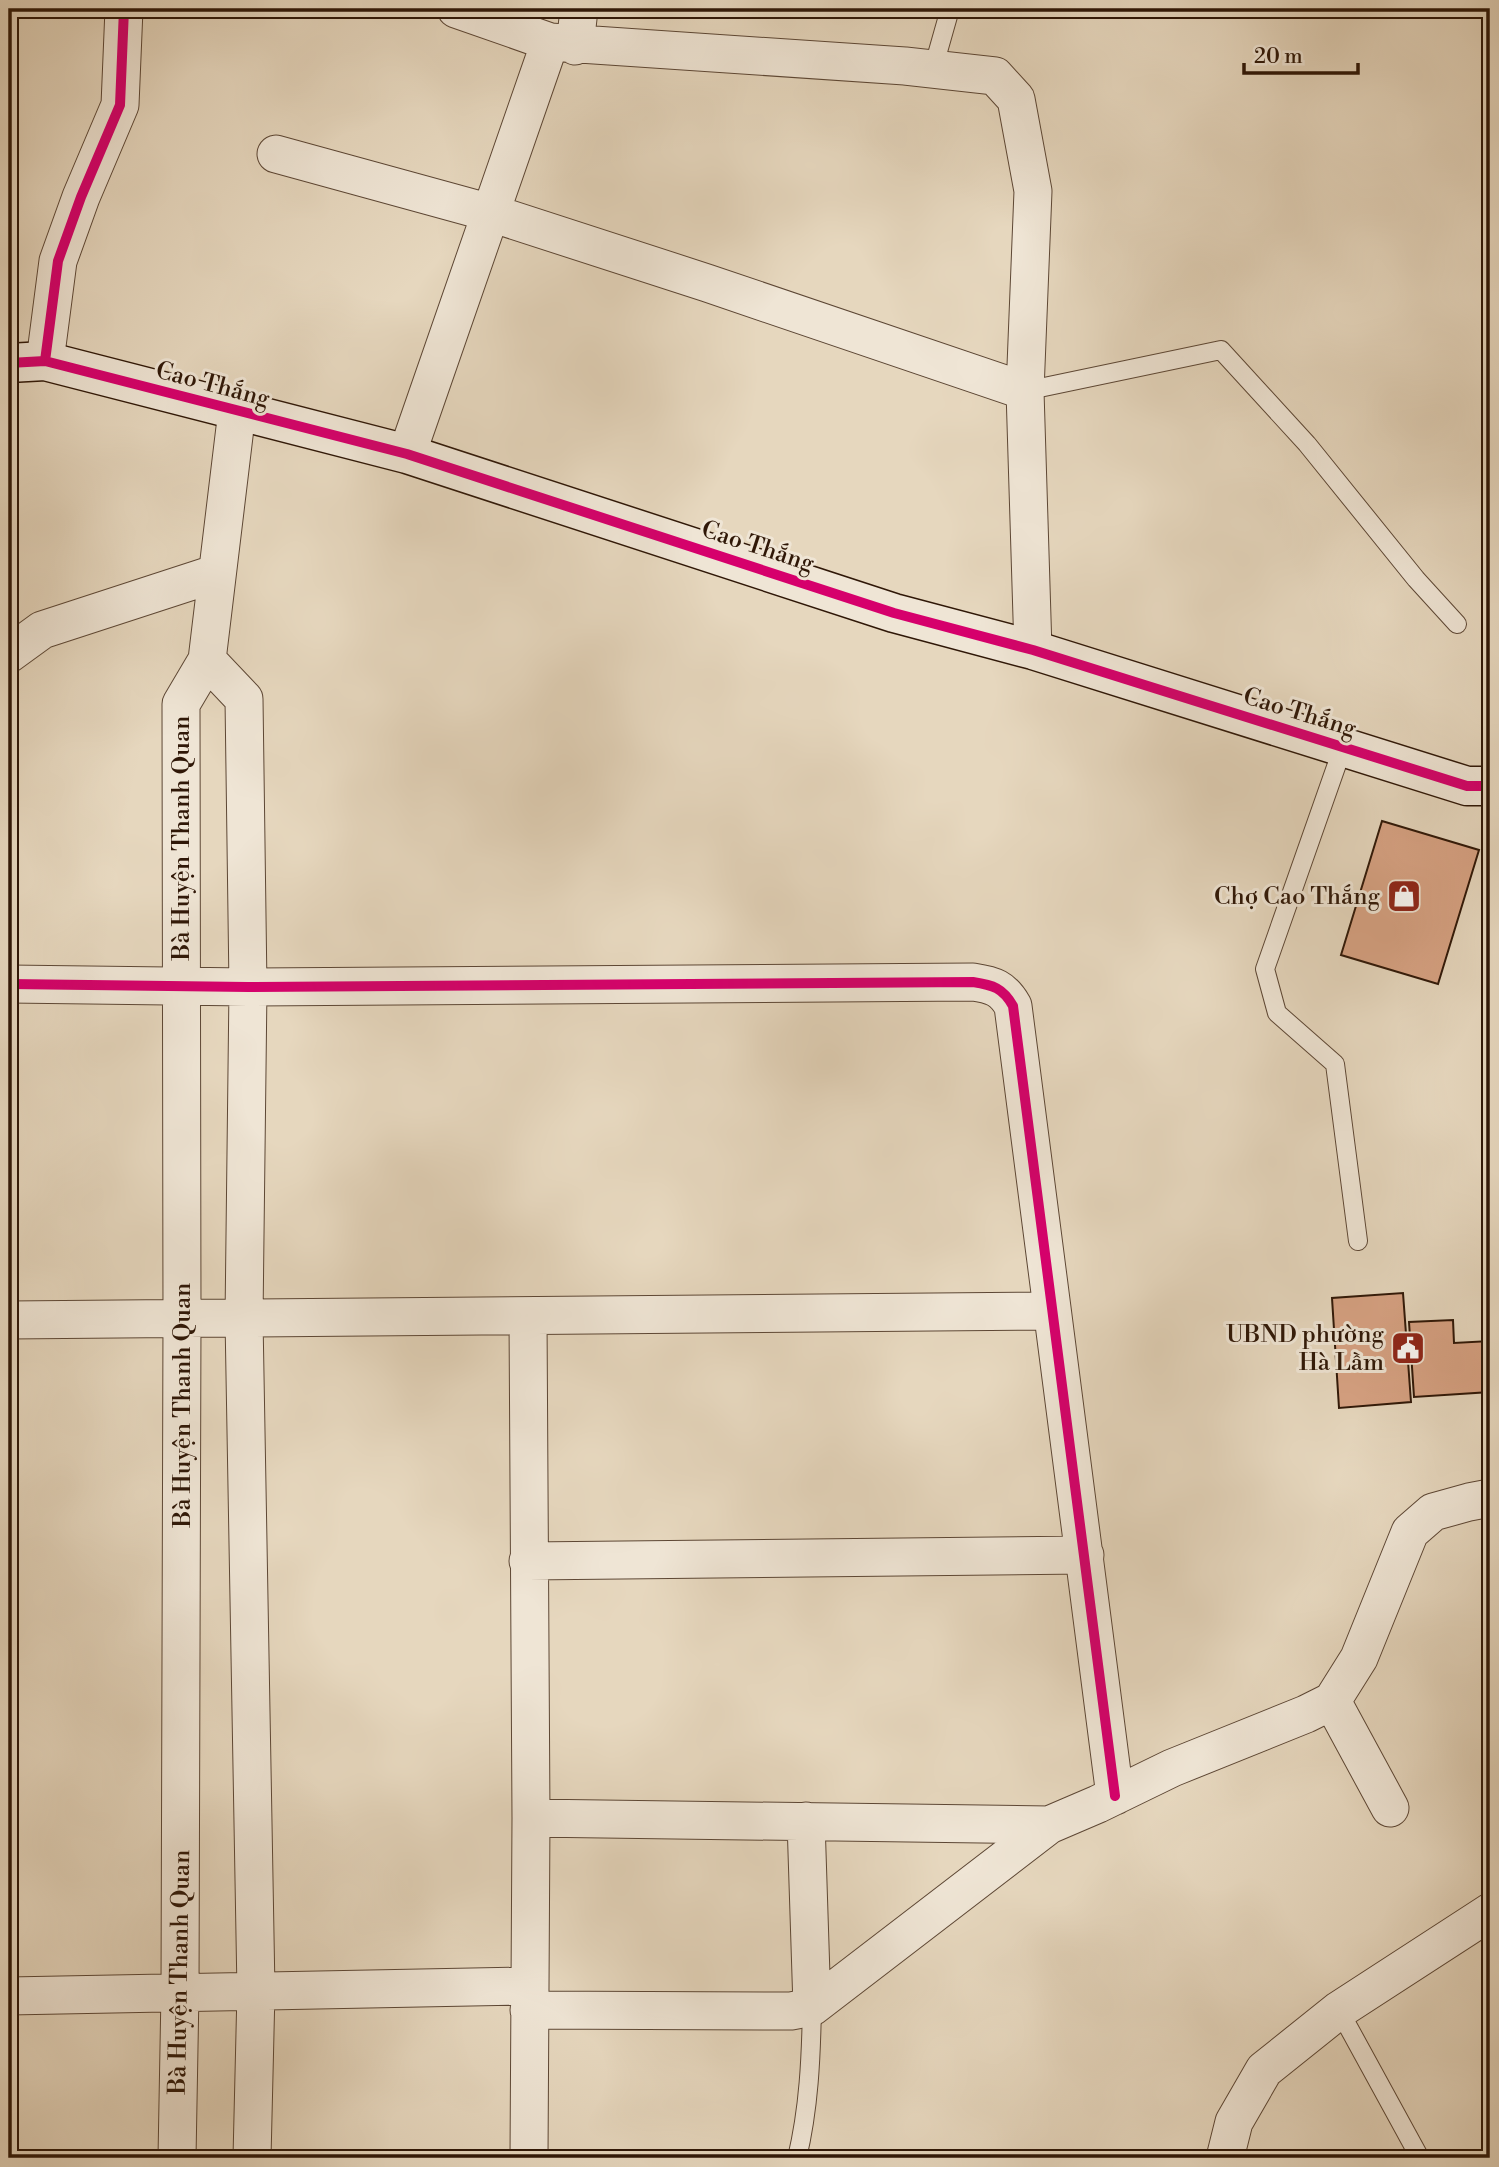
<svg xmlns="http://www.w3.org/2000/svg" width="1499" height="2167" viewBox="0 0 1499 2167" font-family="'Libre Bodoni',serif">
	<rect width="100%" height="100%" fill="#e6d7be"/>
	<filter id="stains"><feTurbulence type="fractalNoise" baseFrequency=".00286" numOctaves="4"/><feColorMatrix values="0 0 0 0 .2 0 0 0 0 .09 0 0 0 0 .02 0 0 0 .5 -.17"/></filter>
	<radialGradient id="worn" r=".72"><stop offset=".6" stop-color="#630" stop-opacity="0"/><stop offset="1" stop-color="#630" stop-opacity=".3"/></radialGradient>
	<!-- building -->
	<path fill="#d7a283" stroke="#2f1707" stroke-width="2" d="M1382,821L1479,850L1438,984L1341,955Z
		M1403,1293L1411,1402L1339,1408L1332,1298Z
		M1453,1320L1454,1343L1490,1341V1392L1414,1397L1409,1322Z"/>
	<g fill="none" stroke-linecap="round" stroke-linejoin="round">
		<!-- lane casing -->
		<g stroke="#5d4735" stroke-width="20">
			<path id="lane" d="M933,69L950,9
				M1025,391L1221,350L1307,444L1416,579L1457,624
				M1343,747L1265,969L1277,1013L1335,1064L1358,1241
				M1339,2010L1420,2158
				M797,2158C809,2108 811,2058 812,2007"/>
		</g>
		<!-- street casing -->
		<g stroke="#5d4735" stroke-width="39">
			<path id="street" d="M456,9L550,42L905,66L995,76L1016,99L1033,191L1025,391L1033,650
				M575,46L579,9
				M276,154L491,213L707,283L1025,391
				M45,361L58,261L81,197L120,105L124,9
				M407,454L550,42
				M9,654L42,630L217,573
				M207,660L244,699L248,987L244,1319L256,1991L252,2158
				M9,984L248,987L973,982C993,985 1003,988 1013,1006L1115,1796
				M528,1317L531,1818L529,2158
				M9,1320L1052,1311
				M528,1561L1085,1555
				M1332,1701L1390,1808
				M531,1818L1049,1825
				M806,1821L812,2007
				M9,1996L529,1986
				M529,2010L791,2011L812,2007L1049,1825L1098,1804L1172,1768L1306,1714L1332,1701L1359,1658L1410,1532L1433,1512L1469,1502L1490,1498
				M177,2158L180,1992L182,1319L181,704L207,660L237,411
				M1225,2158L1234,2122L1264,2070L1339,2010L1490,1912"/>
		</g>
		<!-- secondary casing -->
		<g stroke="#2f1707" stroke-width="41">
			<path id="secondary" d="M9,363L45,361L407,454L894,613L1033,650L1467,786H1490"/>
		</g>
		<!-- lane -->
		<use href="#lane" stroke="#efe5d5" stroke-width="18"/>
		<!-- street -->
		<use href="#street" stroke="#efe5d5" stroke-width="37"/>
		<!-- secondary -->
		<use href="#secondary" stroke="#efe5d5" stroke-width="38"/>
		<!-- cycleway casing -->
		<g stroke="#efe5d5" stroke-width="15">
			<path id="cycleway" d="M45,361L58,261L81,197L120,105L124,9
				M9,363L45,361L407,454L894,613L1033,650L1467,786H1490
				M9,984L248,987L973,982C993,985 1003,988 1013,1006L1115,1796"/>
		</g>
		<!-- cycleway -->
		<use href="#cycleway" stroke="#d6006c" stroke-width="10"/>
	</g>
	<!-- icons -->
	<defs>
		<g id="shop-square" transform="scale(1.75)"><rect x="-9" y="-9" width="18" height="18" rx="4" fill="#8f2418" stroke="#efe5d5"/><path d="M-5-2.5h2.3a2.7 3.5 0 0 1 5.4 0H5L5.5 6h-11ZM-1.5-2.5h3a1.5 2.3 0 0 0-3 0Z" fill="#fff"/></g>
		<g id="civic-square" transform="scale(1.75)"><rect x="-9" y="-9" width="18" height="18" rx="4" fill="#8f2418" stroke="#efe5d5"/><path d="M-.6-6.5H3V-4.5H.6V-3L4-1V1h2V6H-6V1h2V-1L-.6-3ZM-1.2 2.5V6h2.4V2.5Z" fill="#fff"/></g>
	</defs>
	<g fill-rule="evenodd">
		<use href="#shop-square" x="1404" y="896"/>
		<use href="#civic-square" x="1408" y="1348"/>
	</g>
	<g text-anchor="middle" stroke-width="6" stroke-linejoin="round" paint-order="stroke">
		<!-- street labels -->
		<g font-size="24" fill="#2f1707" stroke="#efe5d5">
			<text transform="translate(213 384) rotate(15)" y="8">Cao Thắng</text>
			<text transform="translate(758 546) rotate(18)" y="8">Cao Thắng</text>
			<text transform="translate(1300 712) rotate(17)" y="8">Cao Thắng</text>
			<text transform="translate(181 838) rotate(-90)" y="8">Bà Huyện Thanh Quan</text>
			<text transform="translate(182 1405) rotate(-90)" y="8">Bà Huyện Thanh Quan</text>
			<text transform="translate(179 1972) rotate(-89)" y="8">Bà Huyện Thanh Quan</text>
		</g>
		<!-- poi labels -->
		<g font-size="24" fill="#2f1707" stroke="#efe5d5" text-anchor="end">
			<text x="1380" y="904">Chợ Cao Thắng</text>
			<text x="1384" y="1342">UBND phường<tspan x="1384" dy="28">Hà Lầm</tspan></text>
		</g>
	</g>
	<!-- margin -->
	<rect width="1499" height="2167" fill="none" stroke="#e6d7be" stroke-width="35"/>
	<rect x="10" y="10" width="1478" height="2146" fill="none" stroke="#2f1707" stroke-width="3.5"/>
	<rect x="18" y="18" width="1464" height="2132" fill="none" stroke="#2f1707" stroke-width="2"/>
	<!-- scale -->
	<path d="M1244 63v10h114v-10" fill="none" stroke="#2f1707" stroke-width="3.5"/>
	<text x="1254" y="63" font-size="21" fill="#2f1707" stroke="#efe5d5" stroke-width="5" paint-order="stroke">20 m</text>
	<rect width="100%" height="100%" filter="url(#stains)"/>
	<rect width="100%" height="100%" fill="url(#worn)"/>
</svg>
